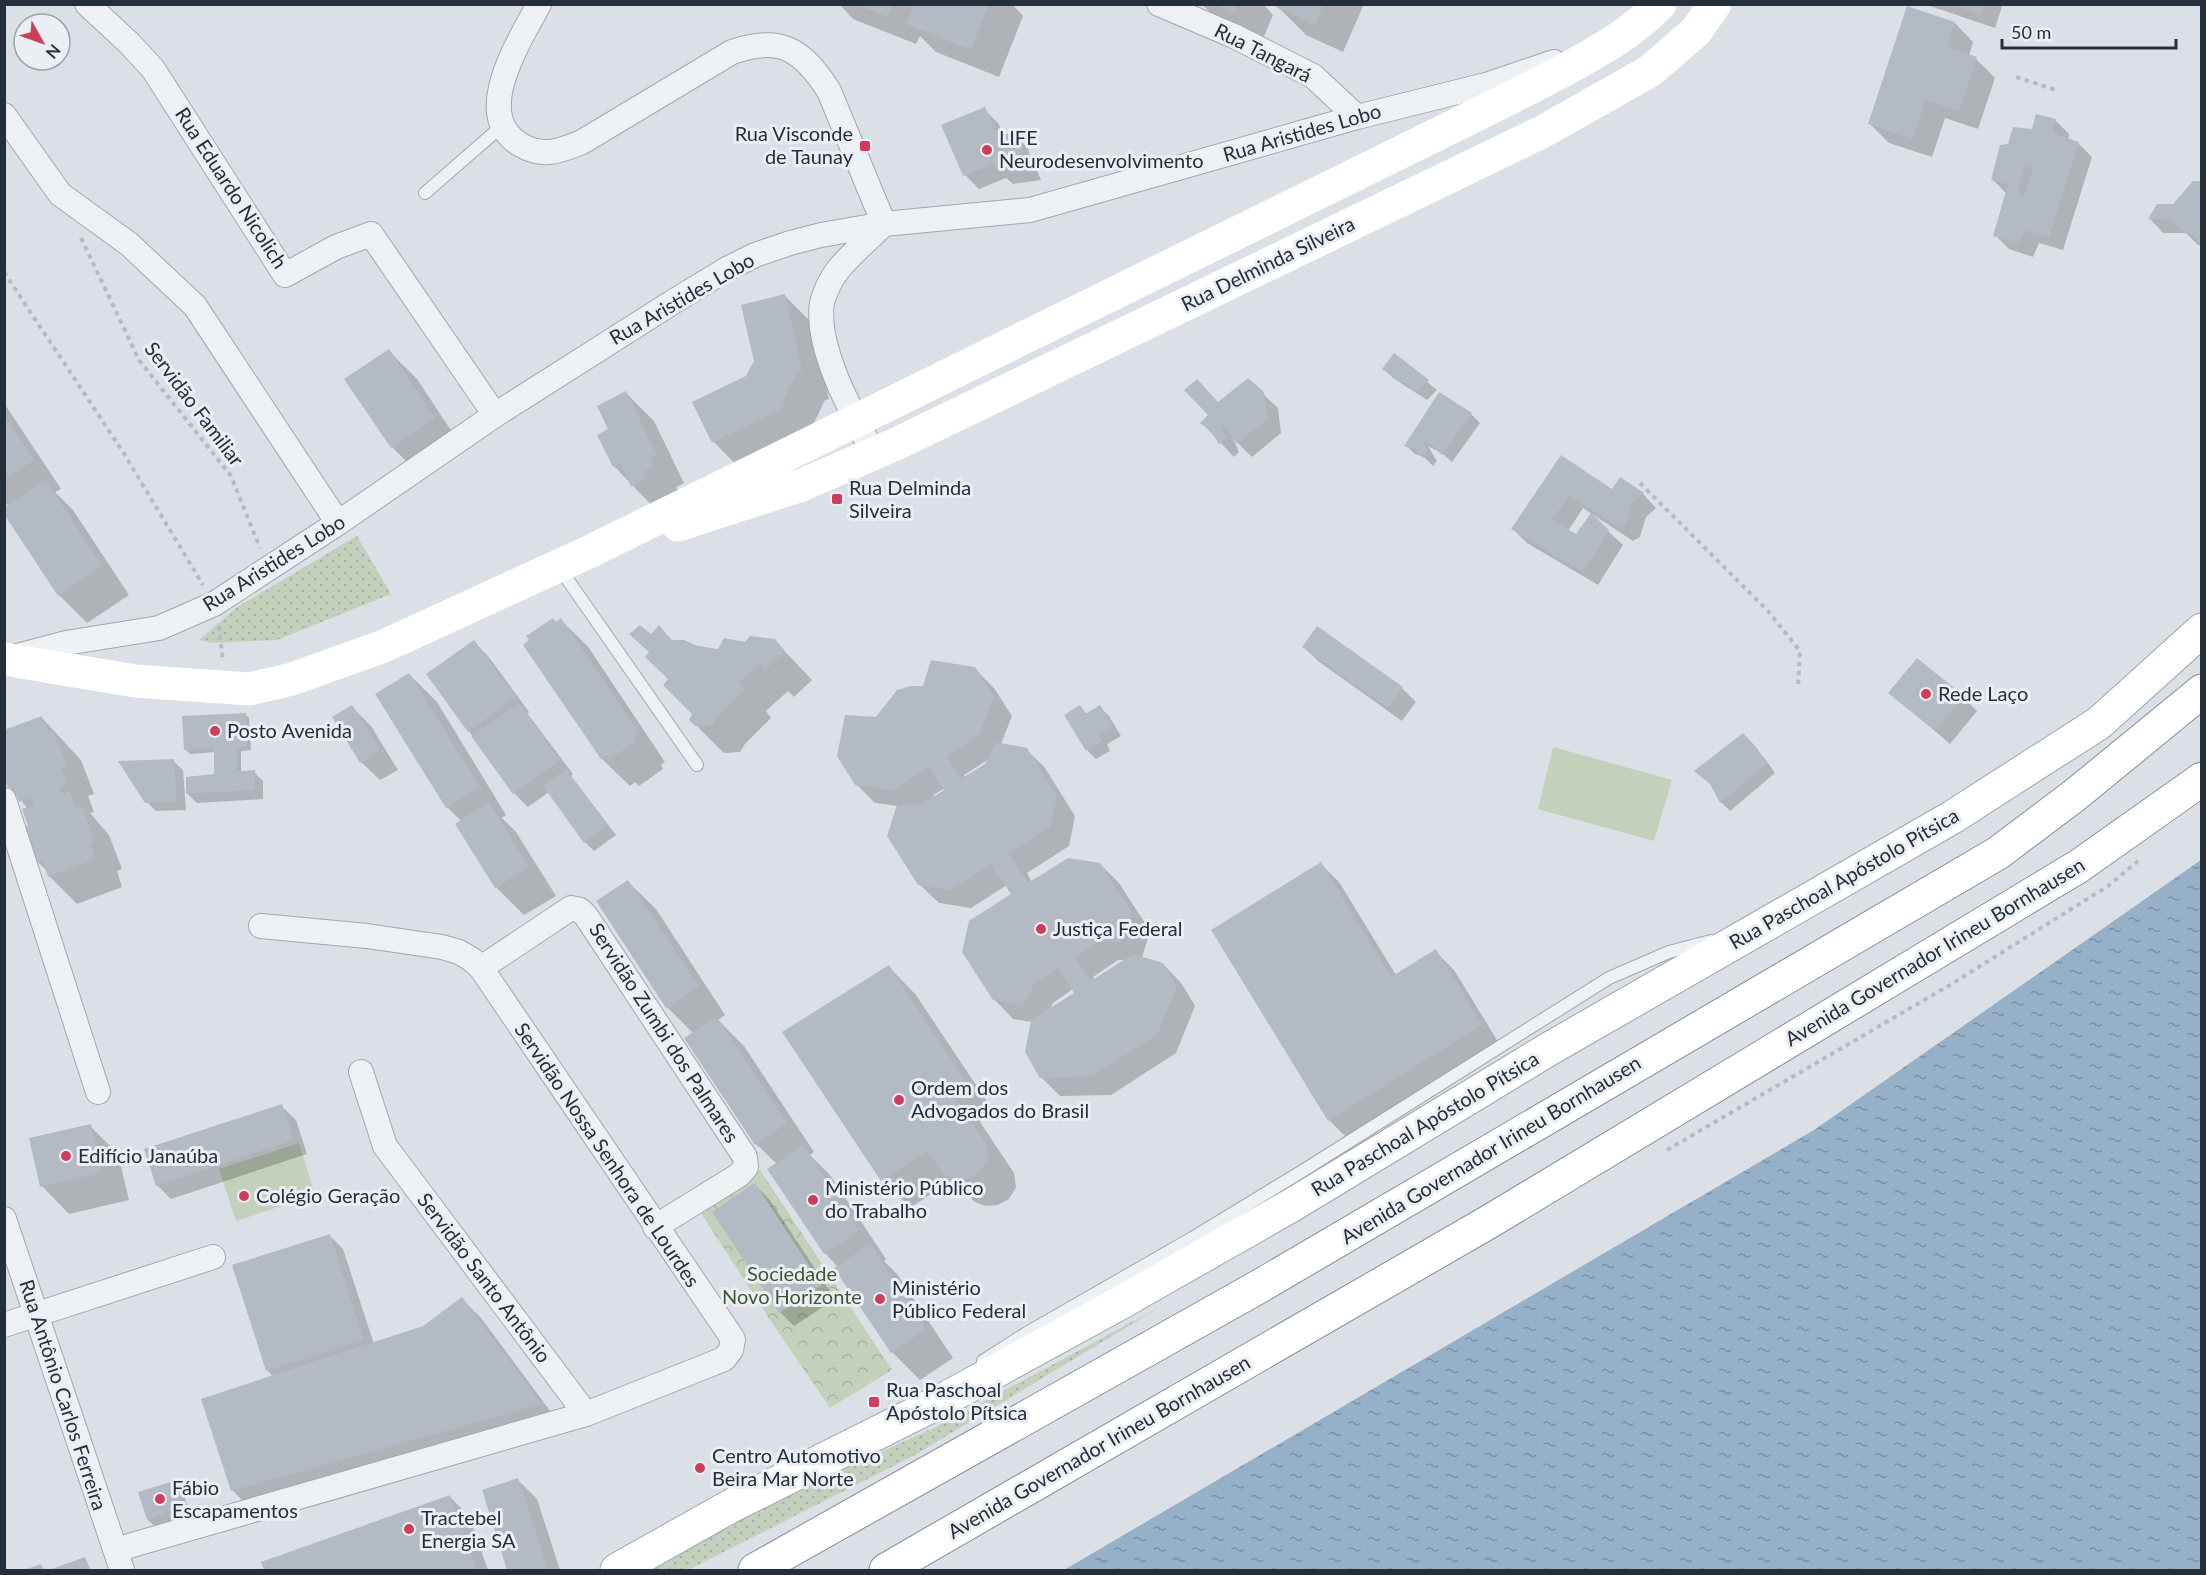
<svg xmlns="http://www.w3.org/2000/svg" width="2206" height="1575" viewBox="0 0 2206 1575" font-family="Lato,sans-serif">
	<defs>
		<pattern id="grass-dots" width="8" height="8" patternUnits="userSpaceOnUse" patternTransform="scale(1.5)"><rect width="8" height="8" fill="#c3d0bc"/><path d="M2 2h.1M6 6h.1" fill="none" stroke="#a7b3a2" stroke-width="1.8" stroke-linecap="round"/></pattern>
		<pattern id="park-crowns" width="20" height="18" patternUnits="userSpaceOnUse" patternTransform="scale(1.5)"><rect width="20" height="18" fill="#c3d0bc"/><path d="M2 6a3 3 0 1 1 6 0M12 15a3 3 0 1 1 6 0" fill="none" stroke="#a7b3a2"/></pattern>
		<pattern id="water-ripples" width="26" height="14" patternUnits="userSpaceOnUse" patternTransform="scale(1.5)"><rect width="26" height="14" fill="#96b0c7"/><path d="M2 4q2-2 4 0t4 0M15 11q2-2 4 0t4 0" fill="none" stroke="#7a90a3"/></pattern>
	</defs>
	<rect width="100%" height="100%" fill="#dbe0e6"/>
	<!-- grass -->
	<path fill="url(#grass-dots)" d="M357,536L391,594L277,640L212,643L199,640L237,607Z
		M1160,1307L915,1455L688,1570H653L771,1502L936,1427Z"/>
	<!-- park -->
	<path fill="url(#park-crowns)" d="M760,1170L892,1370L830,1408L770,1320L699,1210Z"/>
	<!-- pitch -->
	<path fill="#c3d0bc" d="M1553,747L1672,780L1654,841L1538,809Z
		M299,1143L315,1195L236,1221L219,1169Z"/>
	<!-- water -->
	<path fill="url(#water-ripples)" d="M2201,860V1570H1064L1814,1130Z"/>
	<!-- shadow -->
	<path fill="#0003" fill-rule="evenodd" d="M839,4H1012L1023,16L999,77L936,52L920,36L916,44L853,19Z
		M1202,4H1263L1273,15L1262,41L1218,21Z
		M1279,4H1364L1343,52L1306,35L1278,7Z
		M1924,4H2003L1995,28Z
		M1955,23L1973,42L1969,56L1976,59L1995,78L1978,129L1945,118L1932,157L1889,143L1870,124Z
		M984,109L998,123L1004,136L1012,133L1027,147L1041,180L1013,184L1006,178L979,189L965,175Z
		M2055,120L2069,134L2068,140L2078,143L2092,157L2063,250L2039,243L2033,257L2009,249L1995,235L2007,194L1992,179L2009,146L2033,131Z
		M2202,183V246L2198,245L2186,233H2163L2150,219L2174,206Z
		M785,296L813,324L829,399L825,400L810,431L741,470L714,442L755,361Z
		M389,351L417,379L462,447L420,475L392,447Z
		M1394,355L1437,390L1427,400L1393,378L1384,369Z
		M626,393L654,421L684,483L676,487L680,495L660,514L614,466L610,430Z
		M1263,394L1278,408L1281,433L1252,457L1233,438L1239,452L1234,457L1202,423L1218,403Z
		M4,403L61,489L55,492L73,510L129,595L87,623L59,595L9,506L4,502Z
		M1471,414L1480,423L1452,462L1443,454L1428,446L1437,461L1433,466L1424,457L1415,454L1406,446Z
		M1562,457L1612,491L1643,494L1656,508L1646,517L1640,537L1633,541L1583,508L1568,531L1576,536L1608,531L1623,545L1598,585L1527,543L1513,529Z
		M561,620L589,648L665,762L661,765L663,769L639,786L635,782L630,786L602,759L525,645Z
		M659,627L673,641L719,651L745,644L774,640L812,680L794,697L788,691L766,711L771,718L745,744L740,752L724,753L691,720L694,714L650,653L651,636Z
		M474,642L488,656L529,712L527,713L573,774L571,776L616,835L594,851L585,842L549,792L528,807L514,793L469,731Z
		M1304,647L1402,688L1416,702L1402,721L1318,661Z
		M975,669L994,688L1012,716L1001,744L1026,749L1045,768L1075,816L1069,846L1027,873L1032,882L1100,864L1119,883L1150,931L1142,958L1163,964L1182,984L1195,1006L1176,1053L1111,1095L1060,1096L1041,1077L1032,1022L1013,1019L994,999L1013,895L1007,885L971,908L939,903L919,884L898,806L875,803L856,784L876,718L887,703L898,691L924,687ZM989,759L987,765L966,778L964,775ZM945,788L946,790L935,798L933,795ZM1118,960H1127L1096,980L1093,977ZM1073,989L1076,993L1049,1011L1053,1003Z
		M409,674L437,702L506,815L502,818L516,832L556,896L524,915L496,887L457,824L461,821L447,807Z
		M1890,692L1963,697L1977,711L1950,744Z
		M352,707L371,726L398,770L380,780L361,762Z
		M1080,707L1087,714L1100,707L1109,716L1121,736L1107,744L1110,751L1096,759L1087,750Z
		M245,714L249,718L251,750L241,751V773L254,772L263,781V799L197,803L188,794L216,775L215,752L190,754L186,750Z
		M42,718L81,760L94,794L88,796L94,812L90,813L109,835L122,869L117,871L122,887L77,904L49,876L47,871L38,862L28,809L10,787Z
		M1743,735L1766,760L1775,773L1730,811L1721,802L1713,786L1697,772Z
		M173,761L183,770L186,810L156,811L147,802Z
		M1321,864L1339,882L1396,975L1435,951L1454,970L1500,1045L1348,1139L1329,1120Z
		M628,882L656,909L725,1015L718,1020L744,1046L814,1152L810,1155L830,1175L886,1259L884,1261L897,1274L953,1358L920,1380L892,1352L838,1267L825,1253L777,1164L756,1144L694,1034L667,1007L598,902Z
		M889,967L916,995L994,1112L980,1122L1014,1173L1016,1187L1009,1199L998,1205L986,1206L975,1202L952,1180L910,1208L883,1180L784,1032Z
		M281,1106L296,1120L307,1154L171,1199L157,1185Z
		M90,1126L118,1154L129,1200L69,1214L42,1186Z
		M755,1185L769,1199L835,1299L794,1326L780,1312Z
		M329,1235L343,1249L374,1344L424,1327L462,1299L481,1318L559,1423L251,1509L232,1490L274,1377L267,1370Z
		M518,1480L537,1499L560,1570H509L484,1491Z
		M174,1482L183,1492L190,1515L158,1529L148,1520L140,1493Z
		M450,1497L469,1516L488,1570H265L263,1563Z
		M84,1558L91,1570H52Z"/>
	<!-- building -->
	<path fill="#b3bac3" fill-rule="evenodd" d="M856,4H893L888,17Z
		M905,4H989L971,50L906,24L913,8Z
		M1214,4H1238L1234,14Z
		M1277,4H1324L1315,25L1276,7Z
		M1952,4H1984L1981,15Z
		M1907,6L1955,22L1947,47L1977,57L1959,111L1926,100L1913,139L1868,124Z
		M985,107L998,138L1013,131L1028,166L997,171L994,163L963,176L941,125Z
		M2036,114L2056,119L2052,133L2079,142L2049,237L2025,230L2018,243L1993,236L2008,184L1991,180L2000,145L2008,144L2013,127L2032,129ZM2026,164L2034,166L2024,196L2017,193Z
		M2193,181H2202V243L2197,242L2195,235L2182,231L2172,219H2148L2157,204H2173Z
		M785,294L802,371L797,373L782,402L785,407L712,443L692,402L746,376L754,361L741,305Z
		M389,349L435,418L391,448L344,379Z
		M1394,353L1429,380L1417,392L1382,369Z
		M1248,378L1264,392L1268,418L1237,444L1229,430L1220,424L1226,438L1219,444L1211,431L1200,423L1208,415L1184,390L1197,379L1218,402Z
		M626,391L657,455L649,459L654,467L643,472L646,479L631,487L620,463L613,467L597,435L608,429L597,406Z
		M1439,392L1472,413L1442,455L1432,445L1422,440L1428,451L1423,458L1414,448L1404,446Z
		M4,416L34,460L4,480Z
		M1561,455L1612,489L1620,477L1644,493L1632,503L1626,523L1618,527L1569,495L1552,520L1576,534L1591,513L1609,530L1583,572L1511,529Z
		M46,480L102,566L58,596L4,514V508Z
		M553,618L556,622L561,618L639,733L634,737L636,741L610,759L607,755L601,759L523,645L529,640L526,636Z
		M640,625L651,634L659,625L671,640H684L698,646L718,649L724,638L745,642L750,636L775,639L785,651L765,670L760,664L739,682L745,690L717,716L712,725L695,726L689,720L692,714L663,685L668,679L645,657L649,652L629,634Z
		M1317,626L1403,687L1388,708L1302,647Z
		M474,640L516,697L468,732L426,674Z
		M1917,658L1964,696L1935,731L1888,693Z
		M931,660L975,667L994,696L979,735L947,756L961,779L985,764L996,742L1027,748L1057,796L1050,827L1009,853L1028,883L1068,858L1100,863L1131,911L1122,942H1099L1075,957L1091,981L1133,954L1163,963L1177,986L1157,1035L1092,1076L1040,1078L1025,1052L1031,1020L1074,993L1058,968L1034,984L1023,1006L993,1000L962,952L969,921L1011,894L991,864L951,890L918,885L887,836L897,805H920L944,790L929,767L893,790L855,785L837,756L845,715L876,717L897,690L911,686H923Z
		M409,673L480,787L446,808L375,694Z
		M519,703L560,760L513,794L471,736Z
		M352,705L380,750L360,763L332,717Z
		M1080,705L1085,714L1100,705L1113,726L1098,735L1102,741L1086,751L1064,715Z
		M246,713L248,746L237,747V770L221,773L255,770V790L186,794V777L214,774V748L184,750L182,716Z
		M42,716L48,732L53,730L67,766L61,768L67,784L59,787L62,794L70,791L76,808L82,806L95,841L90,843L95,859L48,877L42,861L37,863L24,827L28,826L22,809L34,805L31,797L19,802L13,786L8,788L4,777V730Z
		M1743,733L1757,748L1767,763L1720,803L1710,784L1694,771Z
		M174,759L177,801L145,803L118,761Z
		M566,769L608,825L584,843L543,786Z
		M489,802L529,867L495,888L455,824Z
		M1321,862L1391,977L1436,949L1482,1025L1328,1121L1211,930Z
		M628,880L699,986L666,1008L596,901Z
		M889,965L967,1084L953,1094L986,1143L988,1158L981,1171L970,1178L957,1179L945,1175L927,1151L881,1181L782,1032Z
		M717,1017L787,1123L755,1145L684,1038Z
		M282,1104L294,1140L156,1186L144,1149Z
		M91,1124L102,1173L40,1187L29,1138Z
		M803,1145L859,1231L824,1254L767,1169Z
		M755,1183L822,1285L779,1313L712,1212Z
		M330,1234L363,1339L266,1371L232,1265Z
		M870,1244L926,1329L891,1353L834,1268Z
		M462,1297L542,1404L231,1491L201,1399L423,1326Z
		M518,1478L548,1570H507L482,1490Z
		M174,1481L182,1506L147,1520L138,1492Z
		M450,1495L477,1570H264L261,1562Z
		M85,1557L90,1570H49Z
		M41,1564L44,1570H24Z"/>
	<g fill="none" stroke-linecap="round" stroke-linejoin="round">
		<!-- lane casing -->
		<g stroke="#a1a7b0" stroke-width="14">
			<path id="lane" d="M425,193L502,126
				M558,566L697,765
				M983,1361L1025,1334L1194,1237L1304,1170L1609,978L1669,952L1711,941"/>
		</g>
		<!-- street casing -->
		<g stroke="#a1a7b0" stroke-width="26">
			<path id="street" d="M87,4L129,43L153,69L285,275L336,247L371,234L495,415
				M539,4C520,41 470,115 521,145C543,158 560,151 582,142L732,52C780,35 802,49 829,91L884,224C871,237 844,260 835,274C830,281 824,294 822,303C815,348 853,415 874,454
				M1159,4L1234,36L1313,76L1357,117
				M4,115L60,194L129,244L195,306L338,523
				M13,657L66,643L159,628L214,604L338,523L495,415L676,300L727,269L755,255L790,243L821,235L884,224L1030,210L1357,117L1486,85L1554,62
				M4,800L98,1092
				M481,968L571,908L580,910L586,916L745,1157L746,1167L739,1175L655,1227
				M361,1072L385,1146L586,1414
				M4,1219L122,1570
				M4,1325L213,1257
				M115,1550L586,1414L724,1359L731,1350L733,1339L481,968L471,959L459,952L442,947L367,936L261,926"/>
		</g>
		<!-- primary casing -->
		<g stroke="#9ba5b2" stroke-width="35">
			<path id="primary" d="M617,1570L731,1506L943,1400L1120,1303L1292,1205L1549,1049L1951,818L2099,723L2202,630"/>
		</g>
		<!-- highway casing -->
		<g stroke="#838e9c" stroke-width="35">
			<path id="highway" d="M755,1570L1260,1286L1998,853L2075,795L2202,691
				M886,1570L1487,1223L2079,866L2202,779"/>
		</g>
		<!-- path -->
		<path stroke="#b6bbc0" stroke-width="4" stroke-dasharray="4.5 4.5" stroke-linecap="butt" d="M2016,77L2056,90
			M81,238L139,360L231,476L260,548
			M4,272L123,452L203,585
			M1640,483L1767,610L1800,651L1798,688
			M219,626L223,661
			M1667,1150L1950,985L2108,886L2138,861"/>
		<!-- lane -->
		<use href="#lane" stroke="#eef1f4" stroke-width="12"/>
		<!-- street -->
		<use href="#street" stroke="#eef1f4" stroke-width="24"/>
		<!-- secondary -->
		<path stroke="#fff" stroke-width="33" d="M678,525L802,485L896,444L1542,132L1650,71L1696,31L1715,4
			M4,659L135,681L250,689L292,679L384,646L591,551L1456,125C1494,106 1531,88 1568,68C1602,49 1633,32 1660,4"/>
		<!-- primary -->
		<use href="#primary" stroke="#fff" stroke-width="33"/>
		<!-- highway -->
		<use href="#highway" stroke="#fff" stroke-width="33"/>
	</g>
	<!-- markers -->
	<g fill="#ce3e5c" stroke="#ebeff4" stroke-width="2">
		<rect x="859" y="140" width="12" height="12" rx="3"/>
		<circle cx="987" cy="150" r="6"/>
		<rect x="831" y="493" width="12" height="12" rx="3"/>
		<circle cx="1926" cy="694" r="6"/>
		<circle cx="215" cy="731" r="6"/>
		<circle cx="1041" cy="929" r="6"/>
		<circle cx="899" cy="1100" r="6"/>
		<circle cx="66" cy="1156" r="6"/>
		<circle cx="244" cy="1196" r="6"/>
		<circle cx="813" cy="1200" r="6"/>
		<circle cx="880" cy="1299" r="6"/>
		<rect x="868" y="1396" width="12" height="12" rx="3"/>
		<circle cx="700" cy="1468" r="6"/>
		<circle cx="160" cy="1499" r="6"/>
		<circle cx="409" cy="1529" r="6"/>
	</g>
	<g text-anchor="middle" stroke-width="6" stroke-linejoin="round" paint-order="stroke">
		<!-- street labels -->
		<g font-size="20" fill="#252f3c" stroke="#ebeff4">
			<text transform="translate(1263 53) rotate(27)" y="7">Rua Tangará</text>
			<text transform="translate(1302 133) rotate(-16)" y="7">Rua Aristides Lobo</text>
			<text transform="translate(231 188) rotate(57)" y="7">Rua Eduardo Nicolich</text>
			<text transform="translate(1268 264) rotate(-26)" y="7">Rua Delminda Silveira</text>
			<text transform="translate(682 299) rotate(-30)" y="7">Rua Aristides Lobo</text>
			<text transform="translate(194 404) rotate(53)" y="7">Servidão Familiar</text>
			<text transform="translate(274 563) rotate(-32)" y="7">Rua Aristides Lobo</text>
			<text transform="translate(1844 879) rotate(-30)" y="7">Rua Paschoal Apóstolo Pítsica</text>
			<text transform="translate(1935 952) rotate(-31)" y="7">Avenida Governador Irineu Bornhausen</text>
			<text transform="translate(664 1033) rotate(57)" y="7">Servidão Zumbi dos Palmares</text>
			<text transform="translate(1425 1124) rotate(-31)" y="7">Rua Paschoal Apóstolo Pítsica</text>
			<text transform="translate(1491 1150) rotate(-31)" y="7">Avenida Governador Irineu Bornhausen</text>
			<text transform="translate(607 1155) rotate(56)" y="7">Servidão Nossa Senhora de Lourdes</text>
			<text transform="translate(484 1278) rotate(53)" y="7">Servidão Santo Antônio</text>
			<text transform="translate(63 1395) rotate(72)" y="7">Rua Antônio Carlos Ferreira</text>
			<text transform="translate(1099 1447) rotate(-30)" y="7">Avenida Governador Irineu Bornhausen</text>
		</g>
		<!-- poi labels -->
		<g font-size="20" fill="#252f3c" stroke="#ebeff4" text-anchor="start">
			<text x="853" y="141" text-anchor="end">Rua Visconde<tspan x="853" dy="23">de Taunay</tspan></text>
			<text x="999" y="145">LIFE<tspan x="999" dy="23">Neurodesenvolvimento</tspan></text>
			<text x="849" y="495">Rua Delminda<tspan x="849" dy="23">Silveira</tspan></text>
			<text x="1938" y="701">Rede Laço</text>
			<text x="227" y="738">Posto Avenida</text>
			<text x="1053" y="936">Justiça Federal</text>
			<text x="911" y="1095">Ordem dos<tspan x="911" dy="23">Advogados do Brasil</tspan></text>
			<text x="78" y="1163">Edifício Janaúba</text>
			<text x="825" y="1195">Ministério Público<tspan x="825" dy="23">do Trabalho</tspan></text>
			<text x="256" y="1203">Colégio Geração</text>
			<text x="892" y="1295">Ministério<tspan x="892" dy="23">Público Federal</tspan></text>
			<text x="886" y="1397">Rua Paschoal<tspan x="886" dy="23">Apóstolo Pítsica</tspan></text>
			<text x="712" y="1463">Centro Automotivo<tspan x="712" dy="23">Beira Mar Norte</tspan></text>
			<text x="172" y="1495">Fábio<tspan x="172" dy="23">Escapamentos</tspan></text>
			<text x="421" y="1525">Tractebel<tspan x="421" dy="23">Energia SA</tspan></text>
		</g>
		<!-- park labels -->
		<g font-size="20" fill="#3c5833" stroke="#ebeff4">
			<text x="792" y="1281">Sociedade<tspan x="792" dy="23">Novo Horizonte</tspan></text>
		</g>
	</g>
	<!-- border -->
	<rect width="2206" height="1575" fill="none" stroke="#252f3c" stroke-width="12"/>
	<!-- north arrow -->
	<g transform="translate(42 42) rotate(130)"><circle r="28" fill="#ebeff4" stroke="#9ca2aa" stroke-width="1.5"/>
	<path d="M0-4.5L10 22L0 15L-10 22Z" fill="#ce3e5c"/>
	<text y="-9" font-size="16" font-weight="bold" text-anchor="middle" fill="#252f3c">N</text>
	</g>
	<!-- scale -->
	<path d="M2002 39v9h174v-9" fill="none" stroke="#252f3c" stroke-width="3"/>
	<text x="2011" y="39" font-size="18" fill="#252f3c" stroke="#ebeff4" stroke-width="4.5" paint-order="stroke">50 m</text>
</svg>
